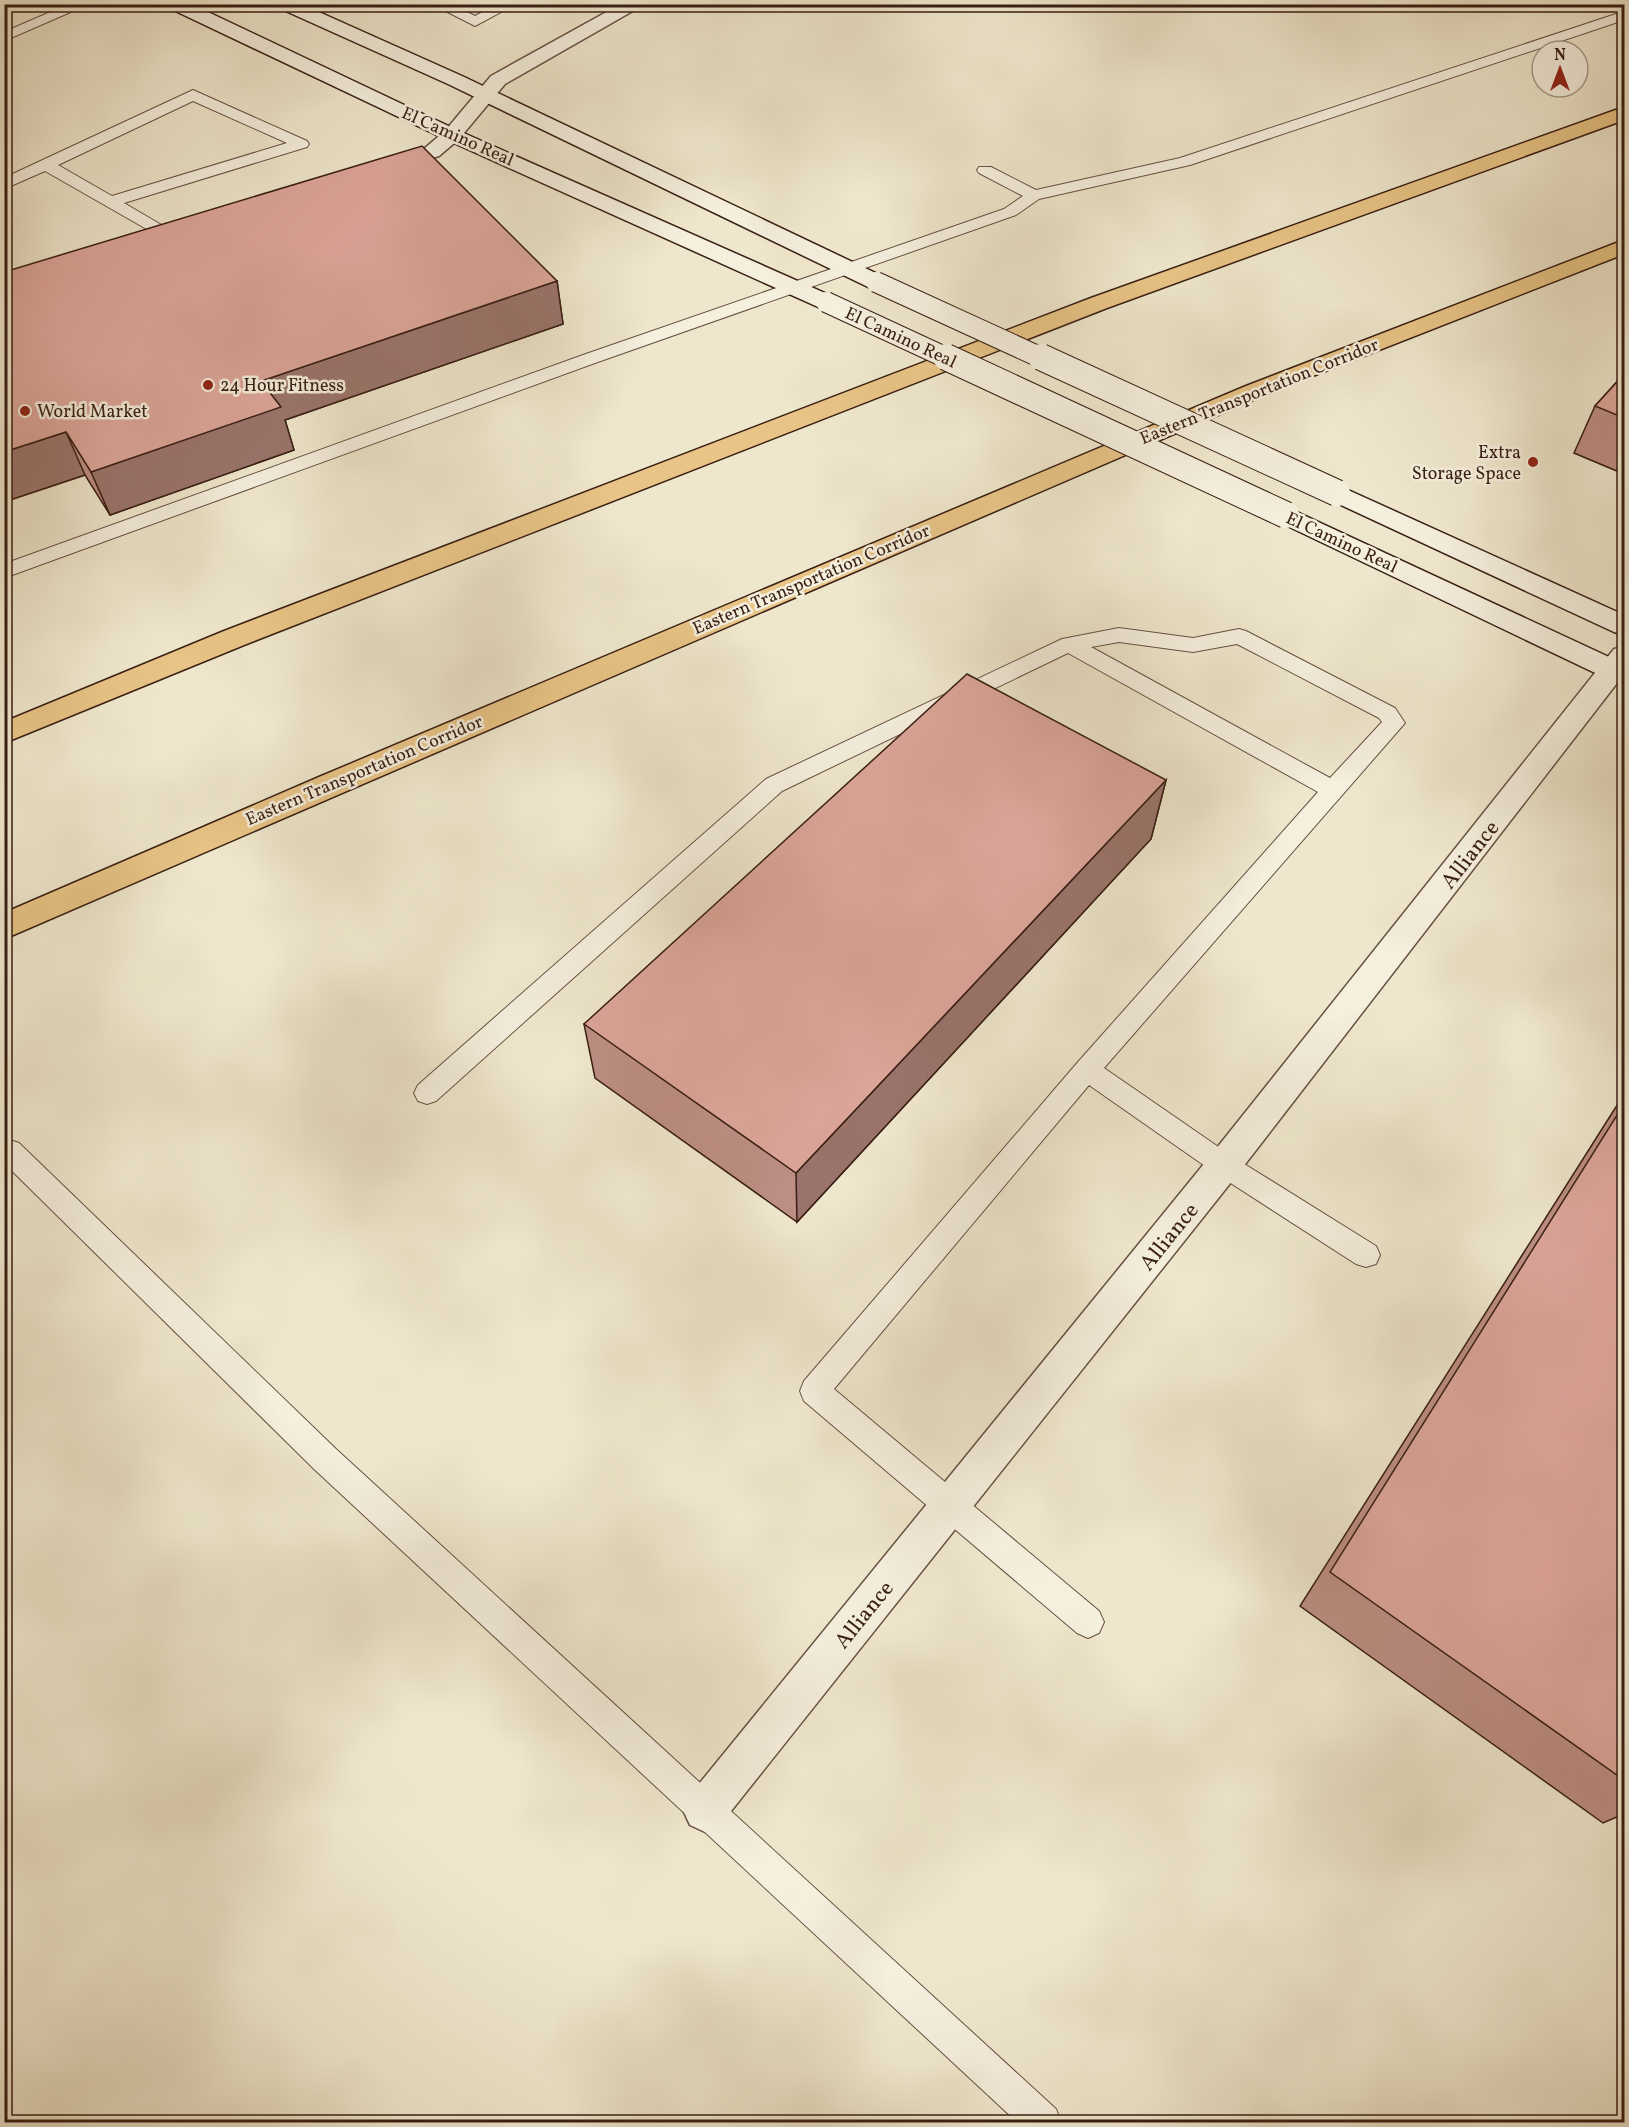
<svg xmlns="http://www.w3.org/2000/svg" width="1629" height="2127" viewBox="0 0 1629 2127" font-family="Vollkorn,serif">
	<rect width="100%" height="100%" fill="#efe7cd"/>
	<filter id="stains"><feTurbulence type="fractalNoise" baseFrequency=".00333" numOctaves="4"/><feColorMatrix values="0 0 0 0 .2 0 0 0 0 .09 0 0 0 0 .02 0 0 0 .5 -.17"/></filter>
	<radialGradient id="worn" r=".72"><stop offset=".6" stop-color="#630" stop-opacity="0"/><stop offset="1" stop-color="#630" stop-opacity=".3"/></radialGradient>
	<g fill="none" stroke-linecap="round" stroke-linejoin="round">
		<!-- lane casing -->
		<g stroke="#665042" stroke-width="2">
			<path id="lane" d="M69,4H89L4,41V32Z
				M432,4H451L475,16L497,4H516L475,26Z
				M1616,14L1623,18L1621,21L1190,165L1039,199L1016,215L595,363L4,578V564L583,355L1004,209L1023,196L979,173L977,170L979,167H991L1036,190L1180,158Z
				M193,90L307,141L309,144L307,147L124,203L170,230L172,234L170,238L164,239L45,171L4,189V178ZM193,101L287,143L112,196L58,165Z
				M1119,628L1193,638L1239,629L1246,631L1395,708L1405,723L1104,1068L1233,1157L1376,1246L1380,1255L1376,1264L1366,1267L1356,1264L1215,1173L1089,1085L834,1389L1099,1611L1104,1622L1099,1633L1088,1638L1077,1633L804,1401L800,1391L804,1381L1078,1062L1318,792L1068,653L782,791L436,1101L427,1104L418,1101L414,1093L418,1085L766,779L1062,639ZM1119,642L1193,652L1237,644L1379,718L1382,722L1330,778L1091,647Z
				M10,1140L19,1143L336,1449L1056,2109L1061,2122H1017L314,1469L4,1163V1142Z"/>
		</g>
		<!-- street casing -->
		<g stroke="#665042" stroke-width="3">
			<path id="street" d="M621,4H645L505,84L459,139L439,156L385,172L378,170L375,166L378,162L425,148L445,131L491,76Z
				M1624,647V674L1236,1176L720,1825L705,1832L690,1825L683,1810L690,1795L1212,1154L1614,649Z"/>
		</g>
		<!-- secondary casing -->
		<g stroke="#381e13" stroke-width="3">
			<path id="secondary" d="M166,4H191L459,131L834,297L837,302L834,307L826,309L818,307L445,139L169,8Z
				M276,4H301L462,76L884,277L887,282L884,287L876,289L868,287L448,84L279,8Z
				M1337,485L1624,615V635L1614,632L1328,499L1324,493L1328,487Z
				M1286,507L1624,664V684L1614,682L1277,521L1273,515L1277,509Z"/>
		</g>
		<!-- highway casing -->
		<g stroke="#381e13" stroke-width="3">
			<path id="highway" d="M1624,107V120L1107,308L244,645L4,743V722L224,631L1091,298Z
				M1624,240V254L1262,396L4,939V913L319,777L1246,386Z"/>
		</g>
		<!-- lane -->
		<use href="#lane" fill="#f5efde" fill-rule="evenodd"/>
		<!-- street -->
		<use href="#street" fill="#f5efde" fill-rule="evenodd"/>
		<!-- secondary -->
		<use href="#secondary" fill="#f5efde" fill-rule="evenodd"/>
		<!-- highway -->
		<use href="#highway" fill="#e8c486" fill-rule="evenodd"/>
		<!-- secondary-bridge-far1 casing -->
		<g stroke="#381e13" stroke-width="22" stroke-linecap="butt">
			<path id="secondary-bridge-far1" d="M876,282L1044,359
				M826,302L949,359"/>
		</g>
		<!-- secondary-bridge casing -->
		<g stroke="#381e13" stroke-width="28" stroke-linecap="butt">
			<path id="secondary-bridge" d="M946,357L1286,515
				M1041,357L1337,493"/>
		</g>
		<!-- secondary-bridge-far1 -->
		<use href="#secondary-bridge-far1" stroke="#f5efde" stroke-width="20"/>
		<!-- secondary-bridge -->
		<use href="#secondary-bridge" stroke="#f5efde" stroke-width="26"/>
	</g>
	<!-- wall -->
	<path fill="#bd8e84" stroke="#381e13" stroke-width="1.5" d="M4,272L557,281L563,324L285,420L294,450L110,515L85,475L4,502Z
		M1624,374V474L1574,453L1595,406Z
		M1166,780L1151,839L797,1222L595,1078L584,1024Z
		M1624,1095V1814L1603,1823L1300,1606L1614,1110Z"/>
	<!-- shaded-wall -->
	<path fill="#9a746c" stroke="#381e13" stroke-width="1.5" d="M557,281L563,324L285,420L294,450L110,515L91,472L261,381Z
		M66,432L85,475L4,502V452Z
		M1166,780L1151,839L797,1222L796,1173Z"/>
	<!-- building -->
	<path fill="#dca59a" stroke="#381e13" stroke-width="1.5" d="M422,146L557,281L261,381L281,407L91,472L66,432L4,452V272Z
		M1624,374V418L1595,406Z
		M967,674L1166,780L796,1173L584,1024Z
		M1624,1104V1780L1330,1572Z"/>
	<!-- markers -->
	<g fill="#8f2418" stroke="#f5efde" stroke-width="2">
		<circle cx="208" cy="385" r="6"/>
		<circle cx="25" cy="411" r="6"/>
		<circle cx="1533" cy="462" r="6"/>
	</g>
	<g text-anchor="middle" stroke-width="5" stroke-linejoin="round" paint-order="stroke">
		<!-- far-street labels -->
		<g font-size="18" fill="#381e13" stroke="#f5efde">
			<text transform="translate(458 136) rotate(24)" y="6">El Camino Real</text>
			<text transform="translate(901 337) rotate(25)" y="6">El Camino Real</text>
			<text transform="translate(1259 391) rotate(-22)" y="6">Eastern Transportation Corridor</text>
			<text transform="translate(1342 542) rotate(25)" y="6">El Camino Real</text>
			<text transform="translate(811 579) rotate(-23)" y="6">Eastern Transportation Corridor</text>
			<text transform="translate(364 770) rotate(-23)" y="6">Eastern Transportation Corridor</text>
		</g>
		<!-- far-poi labels -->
		<g font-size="18" fill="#381e13" stroke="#f5efde" text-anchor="start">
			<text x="220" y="391">24 Hour Fitness</text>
			<text x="37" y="417">World Market</text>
			<text x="1521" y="458" text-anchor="end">Extra<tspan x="1521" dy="21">Storage Space</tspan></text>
		</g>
		<!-- street labels -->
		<g font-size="22" fill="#381e13" stroke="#f5efde">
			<text transform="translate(1469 854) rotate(-52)" y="8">Alliance</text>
			<text transform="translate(1168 1236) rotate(-51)" y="8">Alliance</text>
			<text transform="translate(863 1614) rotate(-51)" y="8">Alliance</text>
		</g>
	</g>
	<!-- margin -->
	<rect width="1629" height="2127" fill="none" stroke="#efe7cd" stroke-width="24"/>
	<rect x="6" y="6" width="1617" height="2115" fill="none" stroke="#381e13" stroke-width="3"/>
	<rect x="12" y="12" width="1605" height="2103" fill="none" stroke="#381e13" stroke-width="1.5"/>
	<!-- north arrow -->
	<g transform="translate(1560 69)"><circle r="28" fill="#f5efde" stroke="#a99b8d" stroke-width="1.5"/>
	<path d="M0-4.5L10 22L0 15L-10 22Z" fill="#8f2418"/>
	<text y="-9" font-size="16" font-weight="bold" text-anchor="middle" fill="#381e13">N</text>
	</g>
	<rect width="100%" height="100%" filter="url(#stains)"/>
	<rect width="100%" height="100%" fill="url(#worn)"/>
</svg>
